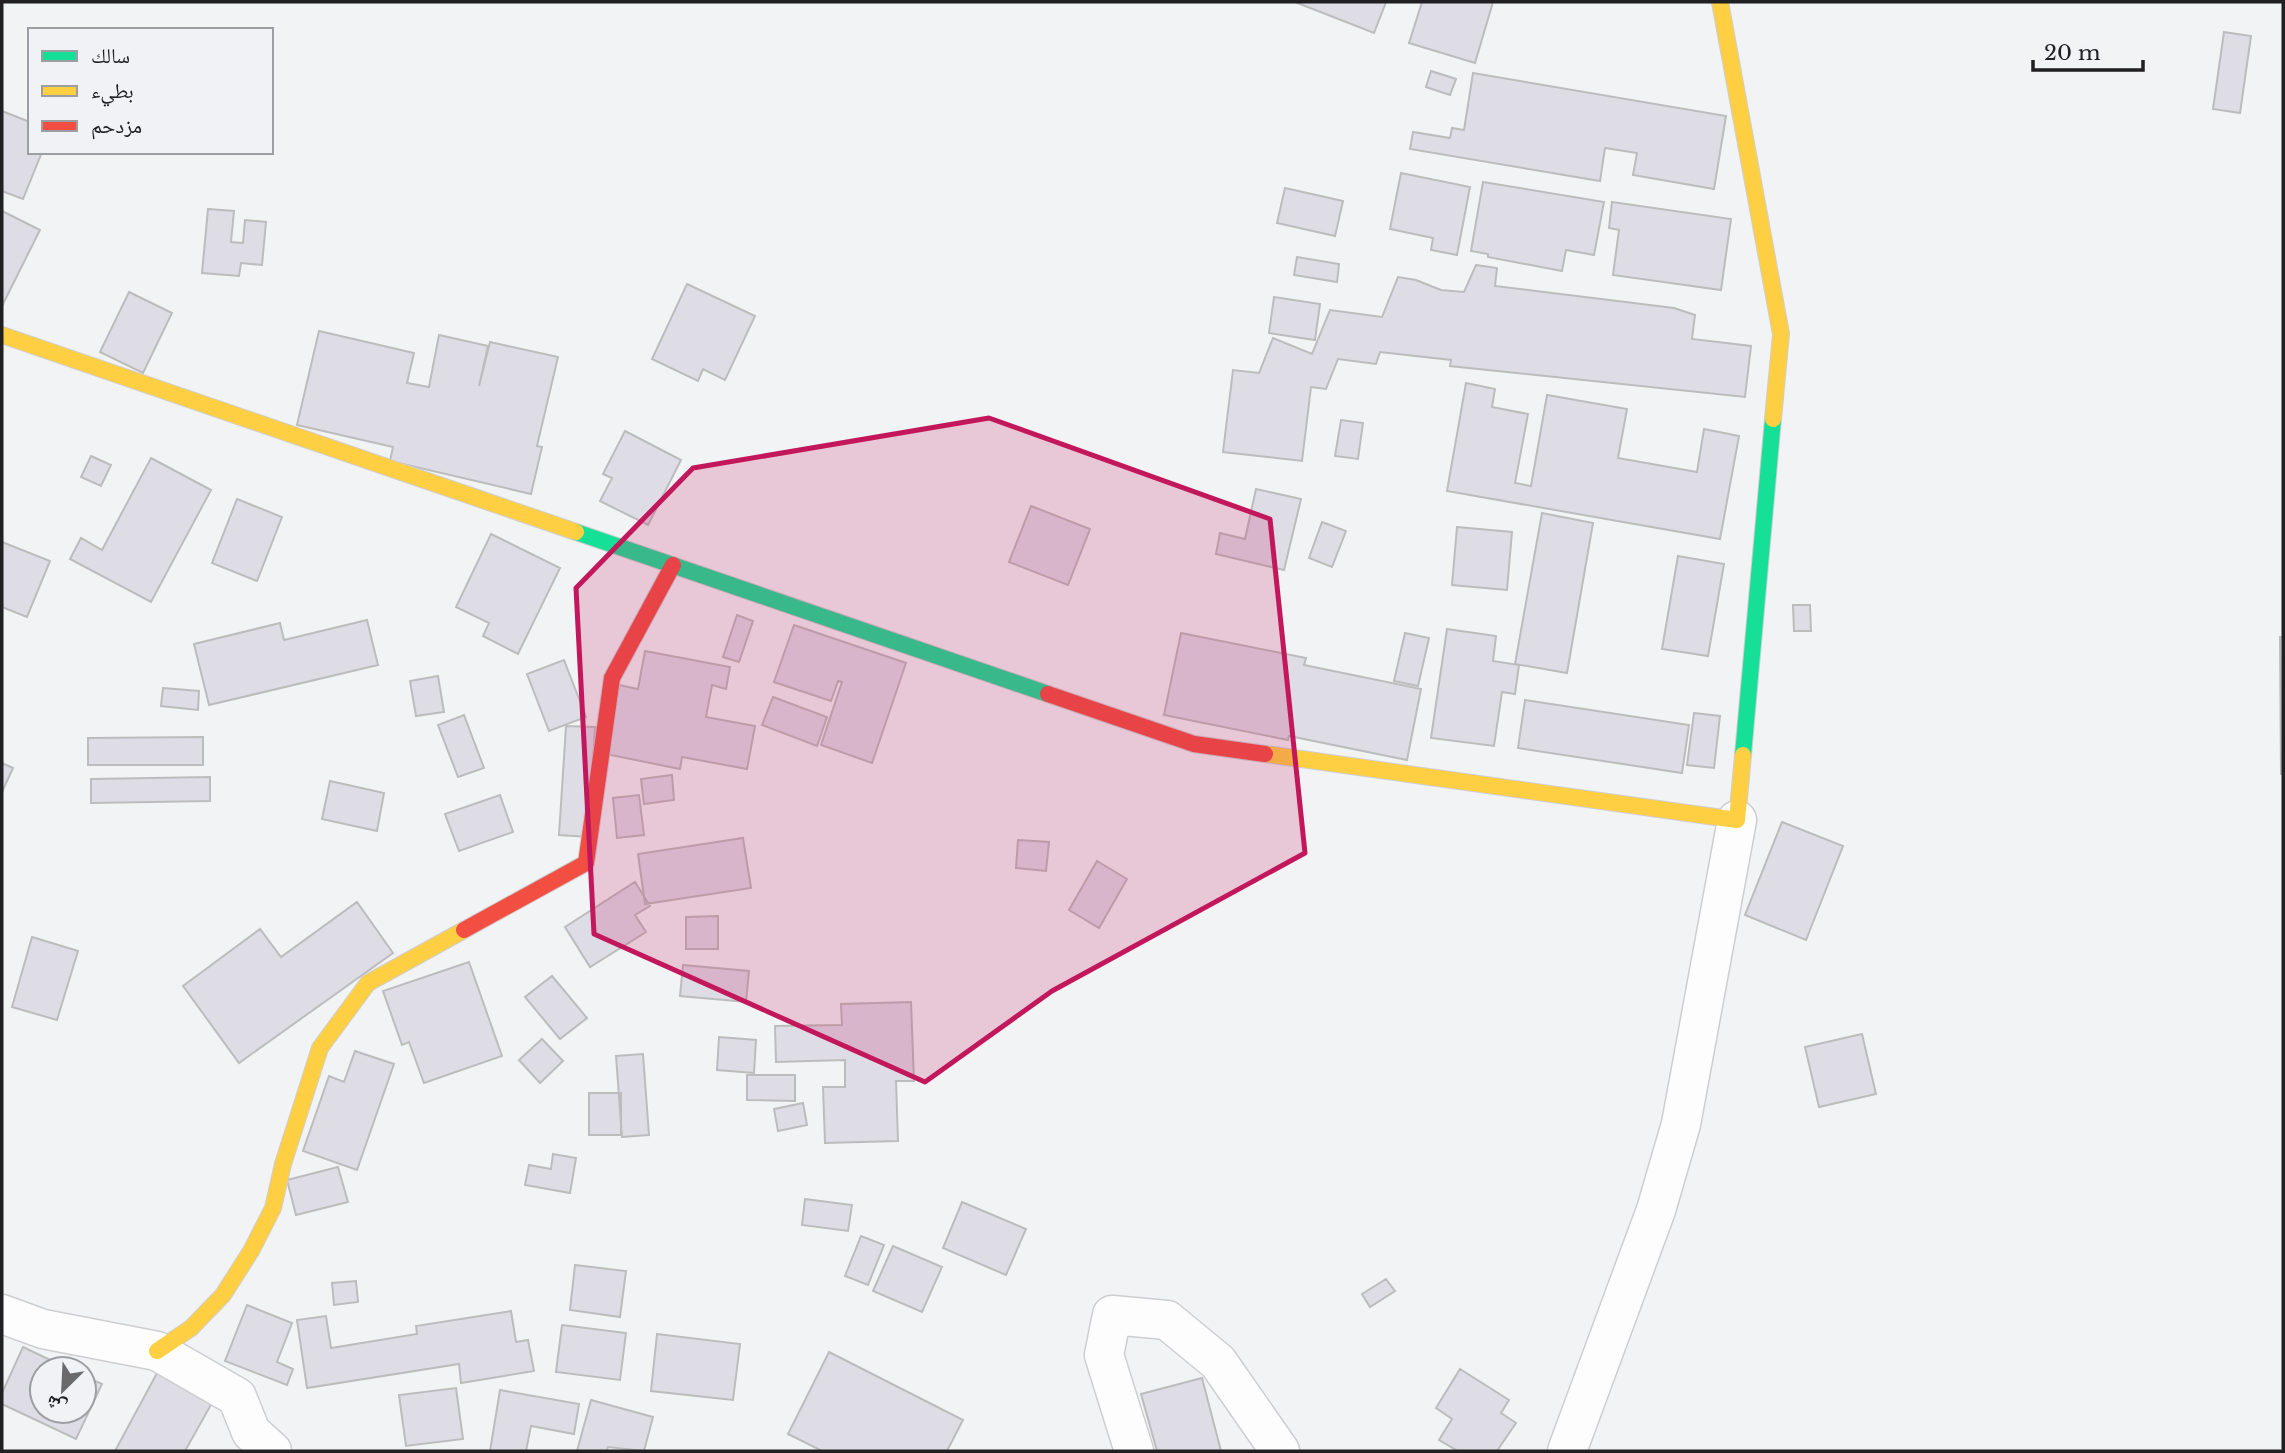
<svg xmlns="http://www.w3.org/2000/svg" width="2285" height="1453" viewBox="0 0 2285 1453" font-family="'Libre Baskerville','Noto Naskh Arabic',serif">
	<rect width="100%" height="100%" fill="#f2f3f5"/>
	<!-- building -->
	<path fill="#dedde6" stroke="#bcbcbd" stroke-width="2" d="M1295,2H1386L1374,33Z
		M1422,2H1493L1475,63L1409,43Z
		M2224,32L2251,36L2240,113L2213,109Z
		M1431,71L1456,79L1450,95L1426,87Z
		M1473,73L1726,116L1714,189L1633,175L1637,153L1605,148L1600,181L1410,149L1413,132L1450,138L1452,128L1464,130Z
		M2,111L30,122V152H42L23,199L2,191Z
		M1401,173L1470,187L1457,255L1431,250L1433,238L1390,229Z
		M1483,182L1604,202L1594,255L1566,250L1562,271L1488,257V254L1471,251Z
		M1285,188L1343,201L1335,236L1277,223Z
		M1612,202L1731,219L1721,290L1613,275L1619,230L1609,228Z
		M208,209L234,211L231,242L243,243L245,220L266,222L262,265L241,263L239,276L202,273Z
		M2,211L40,230L2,306Z
		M1297,257L1339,264L1337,282L1294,275Z
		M1476,265L1497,268L1495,286L1674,308L1695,315L1692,339L1751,346L1745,397L1450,366L1451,360L1380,352L1376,364L1338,359L1326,389L1311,387L1302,461L1223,452L1233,370L1259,373L1273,338L1312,354L1330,310L1382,317L1398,277L1416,280L1441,290L1464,292Z
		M687,284L755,316L725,380L703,369L698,381L652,359Z
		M129,292L172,313L143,373L100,352Z
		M1274,297L1320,304L1315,340L1269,333Z
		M319,331L414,353L407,383L429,387L439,335L488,346L479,386L490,342L558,357L537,446L542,447L531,494L390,461L393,447L297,425Z
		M1466,383L1495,389L1492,407L1528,414L1515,483L1531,486L1547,395L1627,409L1618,458L1697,472L1704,429L1739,436L1720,539L1447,491Z
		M1341,420L1363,423L1358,459L1335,456Z
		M625,431L681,460L648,525L600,501L612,478L603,474Z
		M91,456L111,465L101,486L81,477Z
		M151,458L211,490L151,602L70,559L81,538L102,550Z
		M1256,489L1301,499L1284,570L1216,554L1220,533L1245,539Z
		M237,499L282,517L257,581L212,563Z
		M1031,506L1090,529L1068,585L1009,562Z
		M1542,513L1593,523L1567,673L1515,664Z
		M1322,522L1346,531L1332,567L1309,558Z
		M1457,527L1512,532L1507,590L1452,585Z
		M491,534L560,568L518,654L483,636L489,623L456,607Z
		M2,542L50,561L27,617L2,607Z
		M1678,556L1724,564L1708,656L1662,649Z
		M1793,605H1810L1811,631H1794Z
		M737,615L753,621L739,662L723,657Z
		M367,620L378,665L209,705L194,644L280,623L284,640Z
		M794,625L906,663L872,763L821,745L842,682L838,681L831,701L774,682Z
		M1447,629L1496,636L1493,661L1519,665L1515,694L1502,692L1494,746L1431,738Z
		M1181,633L1306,658L1304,665L1421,689L1407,760L1289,736L1288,740L1164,715Z
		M1405,633L1429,638L1418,686L1394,681Z
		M2280,637H2283V774H2281Z
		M645,651L730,667L726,689L712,685L706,717L755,726L747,769L682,757L680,769L606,754L619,685L638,689Z
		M564,660L586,717L549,731L527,674Z
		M438,676L444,712L416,716L410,681Z
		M163,688L199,691L198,710L161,706Z
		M773,697L827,717L817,746L762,725Z
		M1525,700L1689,725L1682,773L1518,748Z
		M1694,713L1720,716L1714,768L1687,765Z
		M464,715L484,768L458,777L438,725Z
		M566,726L595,727L589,837L559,835Z
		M203,737V765H88V738Z
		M2,763L13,768L2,792Z
		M672,775L674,800L644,804L641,779Z
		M210,777V801L91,803V779Z
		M330,781L384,793L377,831L322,819Z
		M500,795L513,832L459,851L445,814Z
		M639,795L644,835L617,838L613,798Z
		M1782,822L1843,846L1806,940L1745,915Z
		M743,838L751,888L645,904L638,854Z
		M1018,840L1049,842L1046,871L1016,868Z
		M1097,861L1127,879L1099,928L1069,910Z
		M635,882L650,906L635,915L646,932L590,967L565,927Z
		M357,902L393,953L239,1063L183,986L260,929L281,957Z
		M718,916V949H686V917Z
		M32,937L78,951L57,1020L12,1007Z
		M469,962L502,1056L424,1083L409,1042L402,1045L383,991Z
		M683,965L749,971L746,1002L680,996Z
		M552,976L587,1018L560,1039L525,997Z
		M911,1002L914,1081H896L898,1141L825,1143L823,1087H845V1060L776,1062L775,1026L842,1025L841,1004Z
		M1862,1034L1876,1094L1819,1107L1805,1047Z
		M719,1037L756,1040L754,1073L717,1070Z
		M542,1039L563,1061L540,1083L519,1060Z
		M355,1051L394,1064L357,1170L303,1151L329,1076L344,1082Z
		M643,1054L649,1135L622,1137L616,1056Z
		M747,1075H795V1101L747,1100Z
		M589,1093H621V1135H589Z
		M803,1103L807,1125L778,1131L774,1109Z
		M553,1154L576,1158L570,1193L525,1185L529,1165L551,1169Z
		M338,1167L348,1202L296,1215L287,1180Z
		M805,1199L852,1205L848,1231L802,1225Z
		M962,1202L1026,1229L1006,1275L943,1248Z
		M861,1236L884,1245L868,1285L845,1276Z
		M893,1246L942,1267L922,1312L873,1291Z
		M575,1265L626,1271L620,1317L570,1310Z
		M1386,1279L1395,1291L1370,1307L1362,1294Z
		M356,1281L358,1302L334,1305L332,1283Z
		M247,1305L292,1323L277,1362L293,1369L287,1385L225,1361Z
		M511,1311L516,1342L528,1340L534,1371L461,1383L459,1364L307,1388L297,1320L326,1316L331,1348L417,1334L416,1326Z
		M562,1325L626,1333L620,1380L556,1372Z
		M657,1334L740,1344L733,1400L651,1391Z
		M23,1347L69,1369H42V1411H84V1376L102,1384L76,1439L2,1404V1393Z
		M829,1352L963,1420L947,1451H822L788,1434Z
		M1460,1369L1509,1400L1501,1413L1516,1423L1497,1451H1458L1439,1440L1452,1419L1436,1408Z
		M157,1373L212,1403L185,1451H115Z
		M1202,1378L1221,1451H1157L1141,1394Z
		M456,1388L463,1439L406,1446L399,1395Z
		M500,1390L579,1404L574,1434L531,1426L526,1451H490Z
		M591,1400L653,1417L644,1451L608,1447L607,1451H577Z"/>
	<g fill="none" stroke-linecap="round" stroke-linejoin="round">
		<!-- street casing -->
		<g stroke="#ceced0" stroke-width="41">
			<path id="street" d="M2,1314L43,1329L157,1351L237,1397L251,1432L272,1451
				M1134,1451L1104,1355L1112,1315L1167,1320L1218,1362L1280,1451
				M1567,1451L1656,1210L1681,1124L1737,820"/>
		</g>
		<!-- fast casing -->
		<g stroke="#ceced0" stroke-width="18">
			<path id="fast" d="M576,532L1048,694
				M1743,755L1773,419"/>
		</g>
		<!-- slow casing -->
		<g stroke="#ceced0" stroke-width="18">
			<path id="slow" d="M1720,2L1781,334L1773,419
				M2,335L576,532
				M1265,754L1737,820L1743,755
				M157,1351L191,1328L223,1295L251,1251L273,1208L283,1164L320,1048L368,983L464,930"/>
		</g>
		<!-- jam casing -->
		<g stroke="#ceced0" stroke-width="18">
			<path id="jam" d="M1048,694L1194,744L1265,754
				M464,930L586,863L612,678L673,565"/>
		</g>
		<!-- street -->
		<use href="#street" stroke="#fdfdfe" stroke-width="38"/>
		<!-- fast -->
		<use href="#fast" stroke="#16e098" stroke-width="16"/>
		<!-- slow -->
		<use href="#slow" stroke="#ffcf43" stroke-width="16"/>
		<!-- jam -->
		<use href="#jam" stroke="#f24e42" stroke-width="16"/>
	</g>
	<!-- marked area -->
	<path fill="#c2185b" fill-opacity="0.2" stroke="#c2185b" stroke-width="5" stroke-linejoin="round" d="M989,418L1270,519L1305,853L1052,991L925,1082L594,934L576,588L693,468Z"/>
	<!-- border -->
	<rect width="2285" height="1453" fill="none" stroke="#202022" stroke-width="7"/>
	<!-- legend -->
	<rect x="28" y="28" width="245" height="126" fill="#f1f2f6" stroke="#9d9ea1" stroke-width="2"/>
	<rect x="42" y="51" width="35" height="10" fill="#16e098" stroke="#9d9ea1" stroke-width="2"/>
	<text x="91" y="63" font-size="21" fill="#202022">سالك</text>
	<rect x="42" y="86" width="35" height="10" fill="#ffcf43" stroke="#9d9ea1" stroke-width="2"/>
	<text x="91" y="98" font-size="21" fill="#202022">بطيء</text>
	<rect x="42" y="121" width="35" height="10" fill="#f24e42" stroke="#9d9ea1" stroke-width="2"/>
	<text x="91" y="133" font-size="21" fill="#202022">مزدحم</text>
	<!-- north arrow -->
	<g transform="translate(63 1390) rotate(204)"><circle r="33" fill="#f1f2f6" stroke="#9d9ea1" stroke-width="2"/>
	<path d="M0-5L12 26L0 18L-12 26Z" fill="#6a6a6c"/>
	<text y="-10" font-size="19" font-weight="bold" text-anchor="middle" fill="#202022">ش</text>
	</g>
	<!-- scale -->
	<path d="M2033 60v10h110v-10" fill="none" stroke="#202022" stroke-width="3.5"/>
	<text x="2044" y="60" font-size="21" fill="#202022" stroke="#f1f2f6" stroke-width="5" paint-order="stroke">20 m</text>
</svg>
